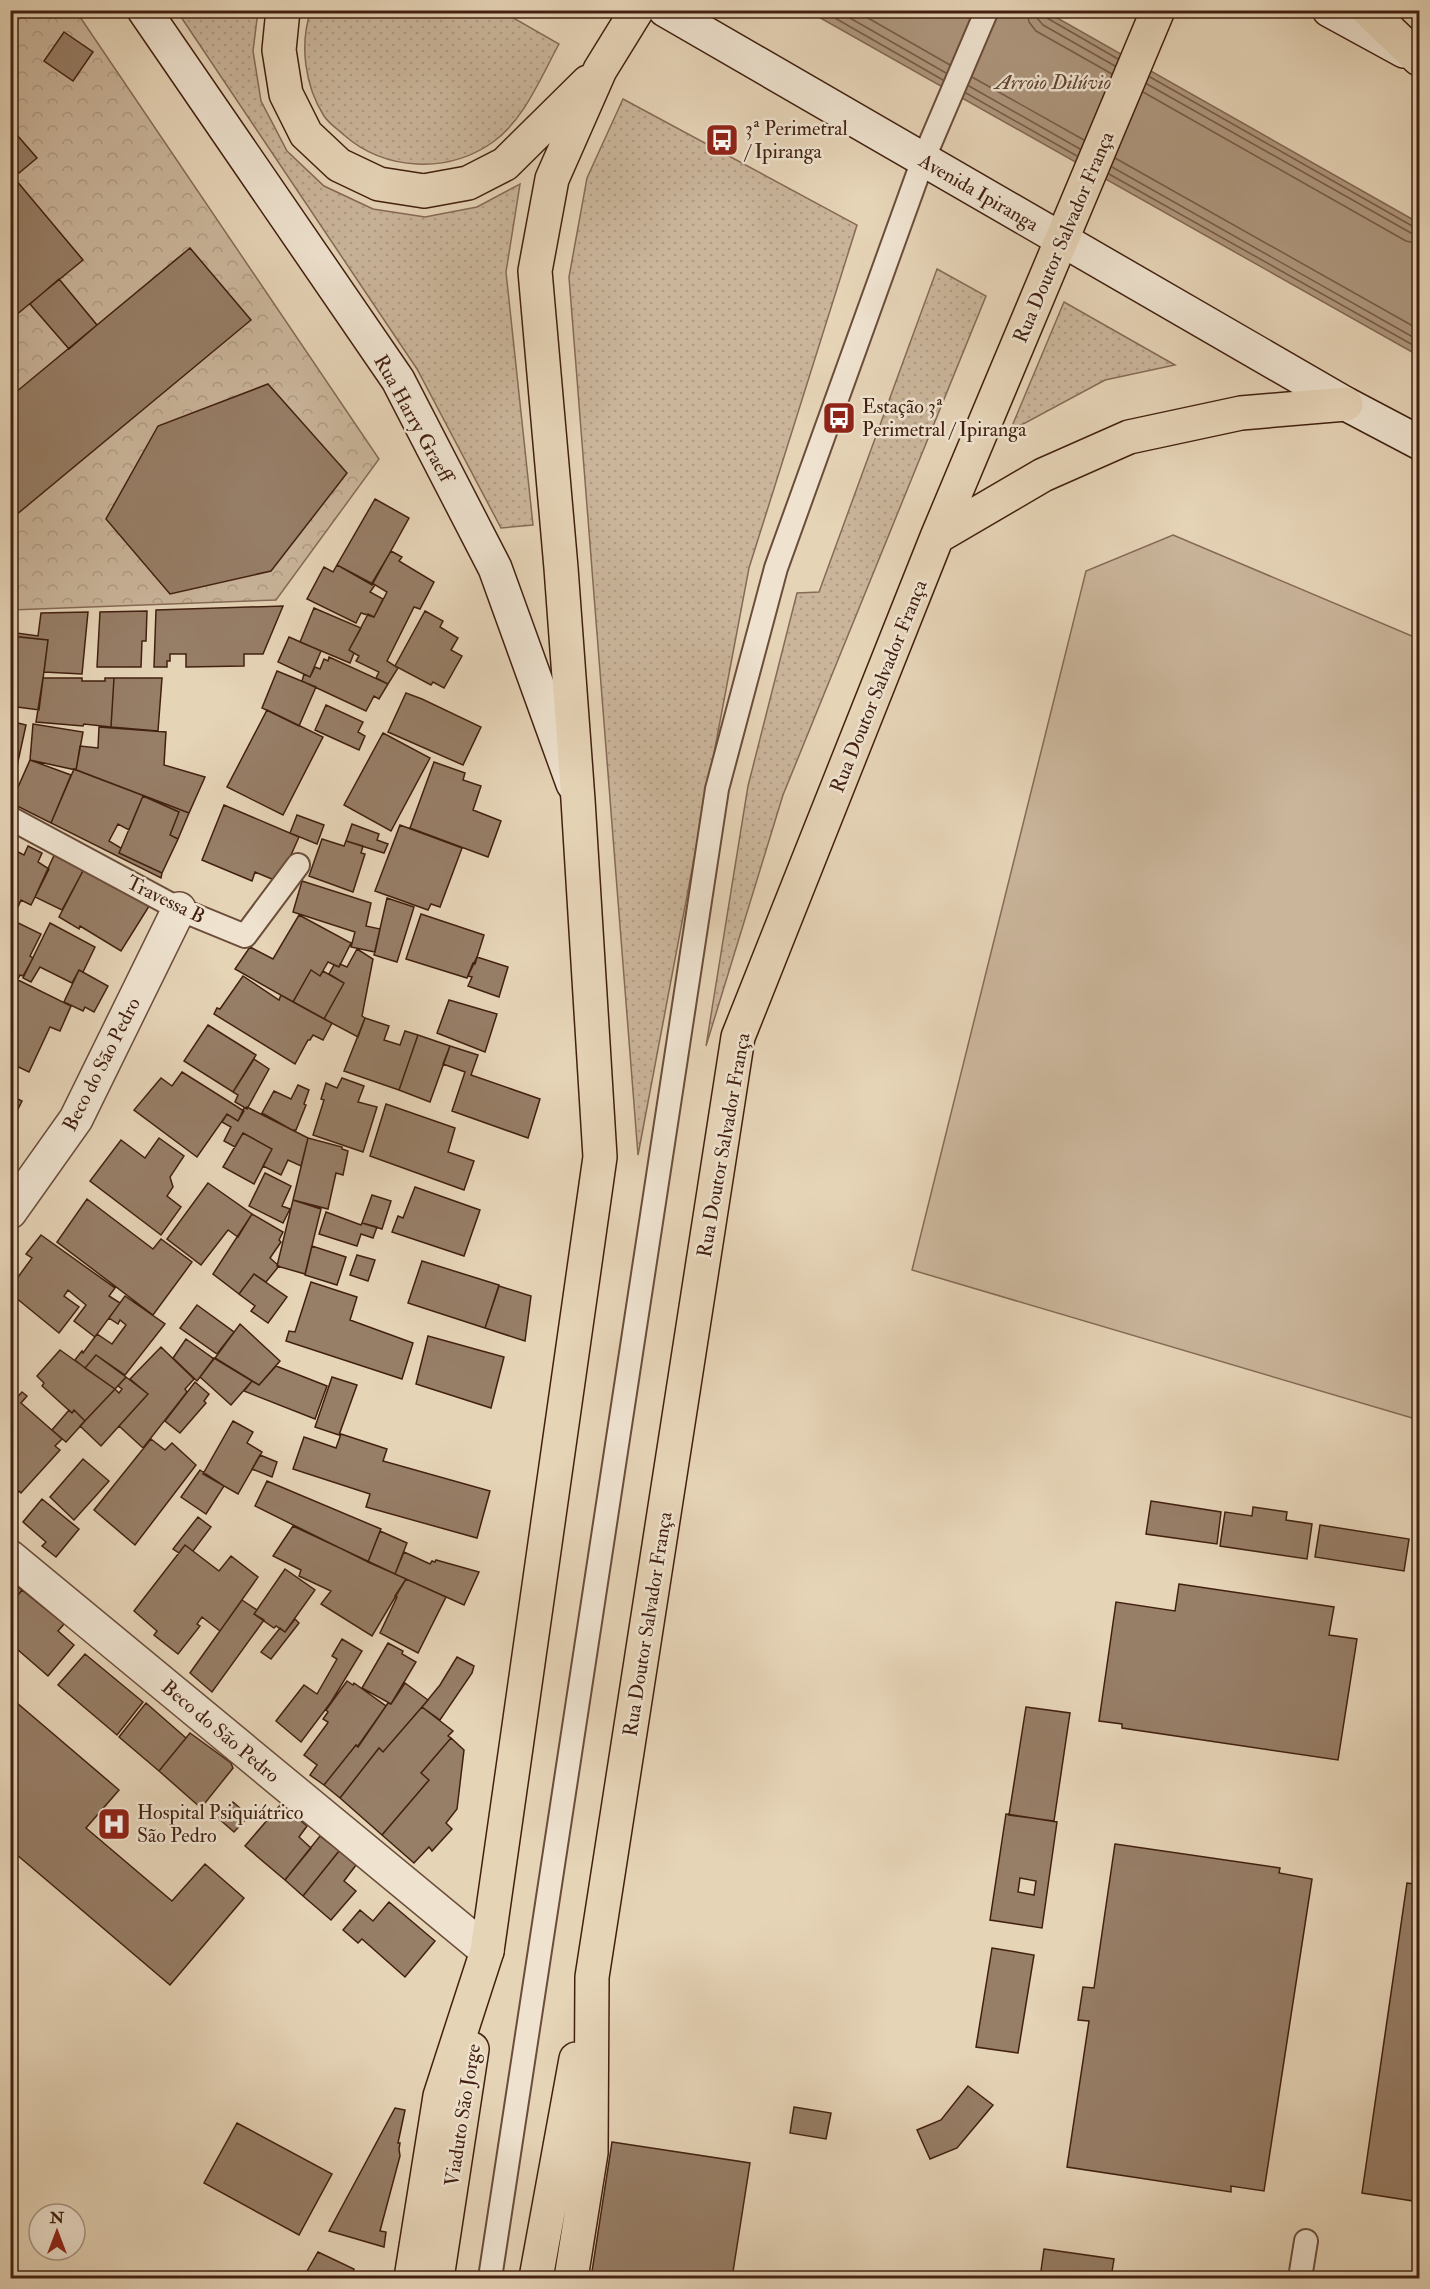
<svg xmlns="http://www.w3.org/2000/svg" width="1430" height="2289" viewBox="0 0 1430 2289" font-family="'IM FELL Double Pica',serif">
	<defs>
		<pattern id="grass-dots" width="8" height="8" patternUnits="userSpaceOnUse" patternTransform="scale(1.5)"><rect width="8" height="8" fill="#cab59b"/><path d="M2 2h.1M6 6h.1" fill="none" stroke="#af9b84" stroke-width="1.8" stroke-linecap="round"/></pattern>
		<pattern id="forest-crowns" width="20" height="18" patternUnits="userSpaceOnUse" patternTransform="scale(1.5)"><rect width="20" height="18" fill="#cab59b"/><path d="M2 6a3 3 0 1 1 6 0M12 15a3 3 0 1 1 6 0" fill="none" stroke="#af9b84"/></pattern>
	</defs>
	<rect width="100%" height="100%" fill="#e6d4b7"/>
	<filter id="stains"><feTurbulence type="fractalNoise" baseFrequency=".00333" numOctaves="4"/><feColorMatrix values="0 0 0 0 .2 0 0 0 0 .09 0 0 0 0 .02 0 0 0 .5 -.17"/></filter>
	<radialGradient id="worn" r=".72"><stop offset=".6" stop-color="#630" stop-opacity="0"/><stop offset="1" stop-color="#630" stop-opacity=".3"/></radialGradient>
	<!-- grass -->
	<path fill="url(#grass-dots)" stroke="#866a56" stroke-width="1.5" d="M311,10L501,11L559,44C541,77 524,120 493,142C448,174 385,171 344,135C338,129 329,124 324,116C305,86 299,45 311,10Z
		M177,11H258L253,51L261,101L287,151L324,186L373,209L425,217L477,207L520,184L506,272L533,525L501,528L417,369Z
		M623,99L857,225L749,568L638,1155L569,277L587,178Z
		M937,269L986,296L783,795L706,1046L748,786L797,593L819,592Z
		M1064,302L1175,365L1105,380L1010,431Z"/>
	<!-- forest -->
	<path fill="url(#forest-crowns)" stroke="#866a56" stroke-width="1.5" d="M10,11H76L379,459L276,600L11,610Z"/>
	<!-- garden -->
	<path fill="#cab59b" stroke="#866a56" stroke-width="1.5" d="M1173,535L1419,639V1420L912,1270L1086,571Z"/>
	<!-- water -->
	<path fill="#ae977e" stroke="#836752" stroke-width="1.5" d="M808,11H1045L1419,223V356Z"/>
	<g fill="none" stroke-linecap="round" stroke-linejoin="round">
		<!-- shore -->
		<path stroke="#785c47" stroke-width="1.5" d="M821,10L943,80
			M836,10L946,73
			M854,10L950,65
			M1027,10L1029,22L1036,31L1112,74
			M1036,10L1037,18L1043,25L1115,66
			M1044,10L1047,18L1118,59
			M972,77L1084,140
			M1150,77L1414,227L1420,228
			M1147,84L1411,233L1420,235
			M969,86L1080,149
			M1143,92L1406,241L1420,244
			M966,93L1077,156
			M1115,158L1420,330
			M1112,167L1420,341
			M1109,174L1420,349"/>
	</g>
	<!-- building -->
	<path fill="#977e67" stroke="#422010" stroke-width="1.5" fill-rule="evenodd" d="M64,32L93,52L73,81L44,61Z
		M10,127L37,158L19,173L10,163Z
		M10,173L83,260L10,320Z
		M190,248L251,320L10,520V397Z
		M59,279L97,325L69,349L30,304Z
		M268,384L347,473L271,571L170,594L106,519L158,426Z
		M375,499L409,518L372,585L337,565Z
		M391,551L402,557L399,561L434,582L420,609L414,607L387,661L398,668L388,684L376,678L379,672L356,661L359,656L349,650L367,616L368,614L374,617L387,592L372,583Z
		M337,565L375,585L370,592L383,599L374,617L361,613L356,623L307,599L324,567L333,572Z
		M283,606L263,654H244V666L186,667V654H170V661H167V667H154L156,610Z
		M314,608L361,628L349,650L354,653L350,663L300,642Z
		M147,611L146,641H142L141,667H97L100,612Z
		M425,611L443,621L440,627L458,638L451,650L462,656L444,688L433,682L431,685L395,666Z
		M88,612L82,674L44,672L48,640L10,636V632L38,636L41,613Z
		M10,636L48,640L39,710L10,706Z
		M289,637L321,651L310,677L278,662Z
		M329,657L388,684L379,699L374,696L366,711L302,681L304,674L310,677L315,667L320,669L324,659L328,661Z
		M277,671L316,687L299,726L262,708Z
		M43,678H82V681H105V678H114L111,727L84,724L83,726L36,722Z
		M114,678H162L158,731L111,727Z
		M406,693L422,699L481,727L463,765L388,732Z
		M326,705L363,722L358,732L365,736L359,750L315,730Z
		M267,710L323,737L283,815L227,787Z
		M10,721L26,725L17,766L15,765L10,777Z
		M33,724L83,732L76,770L30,760Z
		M99,727L166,732L164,765L205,777L189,813L76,770L80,746L98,748Z
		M383,733L430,758L391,831L344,805Z
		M30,760L71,775L51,823L11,803Z
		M434,762L465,773L463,780L481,786L473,810L501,821L488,857L410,828Z
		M74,769L189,813L178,839L170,835L179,812L143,796L129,830L118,824L109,841L121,848L119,853L162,873L161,878L51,823Z
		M143,796L179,812L170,835L178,839L162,873L119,853Z
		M224,805L299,837L279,882L255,872L252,881L202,860Z
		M297,815L324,825L317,844L290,833Z
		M352,824L379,834L377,840L388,844L384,853L346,841Z
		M400,825L462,848L440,907L431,904L428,910L375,891Z
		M322,839L344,846L346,841L363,846L361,853L365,854L353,892L309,876Z
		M28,846L42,853L38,862L49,869L31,905L21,900L18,907L10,904V848L24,855Z
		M56,851L85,867L62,910L35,897Z
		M85,867L151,903L121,951L80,926L79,929L59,917Z
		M302,881L371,903L366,926L380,929L375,952L351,947L355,932L293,912Z
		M387,898L414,907L397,962L374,955Z
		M421,914L484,935L475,964L473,963L467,978L406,959Z
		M299,915L351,943L339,967L328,962L320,976L311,970L293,1002L235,969L250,947L273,959Z
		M10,919L41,934L30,956L33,958L23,976L20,975L18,979L10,976Z
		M50,923L95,947L83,972L79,970L72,983L40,967L31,982L23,978Z
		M357,949L373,959L362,1016L365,1018L358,1037L324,1019L344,983L329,974L334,965L339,967L340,964L347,967Z
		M477,957L508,967L499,997L468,986L472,977L468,976Z
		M79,970L108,986L94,1012L85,1007L83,1011L64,1002Z
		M311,970L320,976L323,971L344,983L324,1019L293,1002Z
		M10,976L71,1006L60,1031L50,1027L29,1072L10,1063Z
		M243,976L279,1000L281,995L332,1023L323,1040L313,1035L310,1040H308L295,1064L214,1014L217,1008L220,1009Z
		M449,1000L497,1014L485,1052L437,1033Z
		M365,1018L389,1026L384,1040L400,1045L405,1031L418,1035L399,1090L344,1071Z
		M208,1025L256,1055L233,1092L184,1061Z
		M418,1035L450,1046L430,1102L399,1090Z
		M450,1046L478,1055L471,1075L540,1099L528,1138L452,1111L465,1072L443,1064Z
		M254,1059L269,1069L247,1109L235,1102L238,1095L233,1092Z
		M182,1072L244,1111L238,1121L227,1114L197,1157L134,1110L161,1078L172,1086Z
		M342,1078L364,1086L358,1102L377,1107L363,1152L313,1135L324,1100L321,1099L326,1083L337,1088Z
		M298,1085L309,1090L304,1104L306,1105L296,1130H292L262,1113L274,1091L291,1099Z
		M10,1095L22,1101L10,1125Z
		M386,1104L455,1128L448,1152L474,1161L464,1190L370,1156Z
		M247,1107L308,1138L301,1166L288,1160L281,1175L263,1166L272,1149L243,1133L235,1147L224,1141L231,1127L222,1122L227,1114L238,1121L244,1108Z
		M243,1133L272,1149L254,1184L223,1167Z
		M159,1138L184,1156L170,1177L173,1187L167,1196L181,1207L161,1235L90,1181L121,1140L145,1158Z
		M308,1138L342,1147V1149L348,1151L343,1175L336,1173L328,1209L293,1200Z
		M265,1173L291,1186L282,1206L290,1209L283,1223L249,1206Z
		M208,1183L252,1214L238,1237L228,1230L201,1265L167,1239Z
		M415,1187L480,1210L464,1256L392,1232L398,1216L403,1218Z
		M372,1195L391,1201L382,1229L362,1223Z
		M87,1199L153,1249L161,1239L192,1262L153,1315L57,1242Z
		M293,1200L321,1209L305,1274L277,1266Z
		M326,1212L361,1225L362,1223L377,1227L373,1238L361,1234L357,1246L319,1234Z
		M252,1214L283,1232L279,1240L281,1242L270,1258L279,1266L266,1282L254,1274L239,1294L213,1274Z
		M41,1235L115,1288L109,1296L120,1303L95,1337L74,1321L86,1305L68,1290L64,1296L79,1307L59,1333L10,1293V1288L32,1258L26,1254Z
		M312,1246L346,1257L337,1285L305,1275Z
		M357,1255L375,1260L368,1281L350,1275Z
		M422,1261L499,1285L485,1328L408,1303Z
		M254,1274L287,1297L268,1323L251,1311L255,1306L239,1294Z
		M311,1282L357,1297L350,1320L413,1343L402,1379L286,1341L289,1331L295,1332Z
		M499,1286L531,1296L525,1341L485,1328Z
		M125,1296L165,1324L125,1375L96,1355L85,1368L75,1360L82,1351L83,1353L97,1334L112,1344L126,1325L120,1320L118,1324L109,1318Z
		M197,1305L234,1332L217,1354L180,1328Z
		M240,1324L280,1361L259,1385L215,1358Z
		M428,1336L504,1357L491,1408L416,1384Z
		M186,1339L214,1359L197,1381L173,1358Z
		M161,1347L194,1379L185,1389L187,1392L143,1448L119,1426L148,1394L130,1379Z
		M60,1350L115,1389L85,1421L74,1410L72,1413L42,1386L44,1383L37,1376Z
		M96,1355L126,1377L115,1389L85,1368Z
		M214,1358L252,1381L231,1405L200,1377Z
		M276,1366L327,1386L315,1419L244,1391L252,1381L259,1385Z
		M126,1377L148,1394L101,1446L80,1426L115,1389L119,1393L122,1389L118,1386Z
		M332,1377L357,1385L339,1435L315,1427Z
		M195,1382L209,1394L204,1401L206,1403L180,1433L165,1421Z
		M22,1392L27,1396L21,1403L62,1439L55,1446L60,1450L21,1493L19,1491L13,1498L10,1496V1405Z
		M69,1410L72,1413L74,1410L85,1421L66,1442L52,1430Z
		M233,1421L253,1432L247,1443L262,1452L238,1494L203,1474Z
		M341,1434L387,1449L383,1461L490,1491L477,1538L366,1507L370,1494L293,1469L304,1437L336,1448Z
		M151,1439L165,1450L172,1443L196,1465L135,1545L94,1510Z
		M260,1455L277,1462L272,1477L252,1469Z
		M83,1459L109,1481L74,1520L50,1497Z
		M200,1470L224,1486L206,1514L181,1497Z
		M267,1481L381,1529L368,1562L255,1506Z
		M42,1499L79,1529L56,1557L42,1546L46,1542L23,1522Z
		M1151,1501L1221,1512L1217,1544L1146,1534Z
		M1253,1507L1287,1512L1286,1520L1312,1524L1307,1559L1220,1546L1225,1512L1252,1516Z
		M198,1517L211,1527L193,1551L185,1545L179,1553L173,1549Z
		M1320,1525L1409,1539L1404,1571L1315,1557Z
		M293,1526L406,1579L372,1636L321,1604L331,1591L299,1576L301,1570L273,1556Z
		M380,1531L407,1543L395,1574L368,1562Z
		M185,1545L219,1571L231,1556L258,1577L220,1631L202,1617L197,1624L200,1626L178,1654L154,1635L157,1631L134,1611Z
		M404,1552L430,1564L432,1561L435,1562L436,1560L479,1572L464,1605L395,1574Z
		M285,1569L315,1590L285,1632L276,1626L274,1628L254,1614Z
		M406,1579L446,1597L418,1653L380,1633L397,1597L395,1596Z
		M10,1581L22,1590L10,1605Z
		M1179,1584L1334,1607L1329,1635L1357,1639L1338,1760L1122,1728V1724L1099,1721L1116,1602L1175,1611Z
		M22,1590L64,1624L58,1631L74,1645L48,1676L10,1643V1605Z
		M242,1600L257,1610L254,1614L264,1620L212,1692L190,1673Z
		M295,1619L299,1623L271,1659L261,1652L280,1628L285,1632Z
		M342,1639L362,1651L331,1702L301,1742L276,1721L304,1685L317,1694L337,1659L332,1656Z
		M388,1643L403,1651L402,1654L416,1662L391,1704L362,1688Z
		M85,1654L143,1702L117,1735L58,1685Z
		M457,1657L474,1666L472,1673L440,1720L422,1707L440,1685Z
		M347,1681L353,1685L354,1683L386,1706L358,1746L356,1745L324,1785L310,1775L317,1765L304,1755L327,1724L328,1722L323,1719L328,1712L326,1710Z
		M405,1683L428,1700L383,1752L379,1748L340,1798L324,1785L356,1745L358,1747L386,1706L388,1703L391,1704Z
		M10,1697L119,1790L86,1828L172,1901L205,1864L244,1898L170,1985L10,1849Z
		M146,1703L186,1738L159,1771L119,1737Z
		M422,1707L453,1731L448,1736L451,1738L421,1773L429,1780L382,1835L340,1798L379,1748L383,1752Z
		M1026,1707L1070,1713L1054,1821L1009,1815Z
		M190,1733L231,1763L233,1768L201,1808L159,1771Z
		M451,1738L464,1750L457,1809L446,1823L452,1829L432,1851L429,1847L414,1863L382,1835L429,1780L421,1773Z
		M233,1802L249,1816L234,1832L218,1818Z
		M281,1804L307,1826L299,1837L311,1848L285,1880L245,1846Z
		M1006,1814L1057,1822L1042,1928L990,1920ZM1020,1878L1036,1881L1034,1895L1018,1892Z
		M320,1836L339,1851L303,1896L285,1880Z
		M1115,1844L1280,1868L1279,1873L1312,1879L1264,2191L1231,2186V2192L1067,2167L1089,2021L1078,2020L1083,1987L1094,1988Z
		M339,1851L356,1865L344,1881L356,1891L331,1920L303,1896Z
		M1407,1883L1420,1885V2202L1362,2193Z
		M389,1902L435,1941L405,1977L362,1939L358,1943L343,1930L360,1910L373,1921Z
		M992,1948L1034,1955L1018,2053L976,2047Z
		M968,2086L993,2105L957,2148L930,2159L917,2130L941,2120Z
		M794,2107L831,2113L826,2139L790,2133Z
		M395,2108L405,2110L398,2143H400L399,2149L400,2156L380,2231L386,2232L384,2247L329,2231Z
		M237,2123L332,2174L299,2235L204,2183Z
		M612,2142L750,2163L732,2278H591Z
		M1044,2249L1114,2259L1111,2278H1040Z
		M318,2252L354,2269L350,2278H303Z"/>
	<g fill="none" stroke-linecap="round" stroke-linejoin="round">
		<!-- service casing -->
		<g stroke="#6b4d3a" stroke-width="26">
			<path id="service" d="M10,818L179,909L245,936L298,865
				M490,2278L717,789L776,568L923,160L987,10
				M1300,2278L1306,2241"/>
		</g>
		<!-- minor casing -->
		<g stroke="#6b4d3a" stroke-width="36">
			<path id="minor" d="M10,1212L76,1119L179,909
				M10,1557L487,1951"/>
		</g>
		<!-- secondary casing -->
		<g stroke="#422010" stroke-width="36">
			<path id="secondary" d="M144,10L398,380L495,568L573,784
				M665,10L1346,404L1420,443
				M1329,10L1404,51"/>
		</g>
		<!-- primary casing -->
		<g stroke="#422010" stroke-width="36">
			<path id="primary" d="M283,10L279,50L286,94L306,134L339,165L379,184L424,191L468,183L505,164L588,82
				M1368,10L1419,59
				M937,537L1043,475L1129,437L1241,413L1346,404
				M411,2278L440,2096L487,1951L600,1157L578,800L561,568L535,271L552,179L600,70L637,10
				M437,2278L472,2049
				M536,2278L576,2059
				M571,2278L591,2153L592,1977L738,1037L937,537L1158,10"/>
		</g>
		<!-- service -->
		<use href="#service" stroke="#efe3d0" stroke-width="22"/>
		<!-- minor -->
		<use href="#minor" stroke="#efe3d0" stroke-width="33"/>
		<!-- secondary -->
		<use href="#secondary" stroke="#efe3d0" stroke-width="33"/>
		<!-- primary -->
		<use href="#primary" stroke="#e6d4b7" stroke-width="33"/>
	</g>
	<!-- icons -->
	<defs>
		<g id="bus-square" transform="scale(1.725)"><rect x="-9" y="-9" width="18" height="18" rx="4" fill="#8f2418" stroke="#efe3d0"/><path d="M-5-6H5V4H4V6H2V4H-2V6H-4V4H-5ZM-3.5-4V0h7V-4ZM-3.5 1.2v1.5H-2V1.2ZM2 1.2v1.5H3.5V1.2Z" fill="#fff"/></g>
		<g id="hospital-square" transform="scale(1.725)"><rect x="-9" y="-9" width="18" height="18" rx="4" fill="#8f2418" stroke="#efe3d0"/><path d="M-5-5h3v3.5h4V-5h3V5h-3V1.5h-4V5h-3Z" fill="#fff"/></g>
	</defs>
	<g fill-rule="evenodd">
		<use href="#bus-square" x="722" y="140"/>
		<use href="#bus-square" x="839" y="418"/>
		<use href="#hospital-square" x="114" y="1824"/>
	</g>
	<g text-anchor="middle" stroke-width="5" stroke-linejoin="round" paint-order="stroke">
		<!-- poi labels -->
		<g font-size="20" fill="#422010" stroke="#efe3d0" text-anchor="start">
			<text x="745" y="135">3ª Perimetral<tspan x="745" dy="23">/ Ipiranga</tspan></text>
			<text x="862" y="413">Estação 3ª<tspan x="862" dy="23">Perimetral / Ipiranga</tspan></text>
			<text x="137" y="1819">Hospital Psiquiátrico<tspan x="137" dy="23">São Pedro</tspan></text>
		</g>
		<!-- street labels -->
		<g font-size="20" fill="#422010" stroke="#efe3d0">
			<text transform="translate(979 192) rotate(30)" y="7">Avenida Ipiranga</text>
			<text transform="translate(1063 237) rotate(-67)" y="7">Rua Doutor Salvador França</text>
			<text transform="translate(414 418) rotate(61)" y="7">Rua Harry Graeff</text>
			<text transform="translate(878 686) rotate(-68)" y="7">Rua Doutor Salvador França</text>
			<text transform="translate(166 899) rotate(26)" y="7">Travessa B</text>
			<text transform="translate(101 1064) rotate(-63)" y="7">Beco do São Pedro</text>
			<text transform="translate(723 1145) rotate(-80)" y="7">Rua Doutor Salvador França</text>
			<text transform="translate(647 1624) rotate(-81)" y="7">Rua Doutor Salvador França</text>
			<text transform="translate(221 1731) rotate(40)" y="7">Beco do São Pedro</text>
			<text transform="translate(462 2115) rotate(-81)" y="7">Viaduto São Jorge</text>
		</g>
		<!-- water labels -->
		<g font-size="21" font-style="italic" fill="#624431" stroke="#efe3d0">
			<text x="1053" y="89">Arroio Dilúvio</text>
		</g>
	</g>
	<!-- margin -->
	<rect width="1430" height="2289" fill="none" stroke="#e6d4b7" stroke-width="36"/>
	<rect x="12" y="12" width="1406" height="2265" fill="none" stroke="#422010" stroke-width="3"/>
	<rect x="18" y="18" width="1394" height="2253" fill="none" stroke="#422010" stroke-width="1.5"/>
	<!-- north arrow -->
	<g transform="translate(57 2232)"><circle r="28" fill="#efe3d0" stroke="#aa9583" stroke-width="1.5"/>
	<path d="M0-4.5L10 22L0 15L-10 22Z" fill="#8f2418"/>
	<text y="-9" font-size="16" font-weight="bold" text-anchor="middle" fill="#422010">N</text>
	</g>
	<rect width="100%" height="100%" filter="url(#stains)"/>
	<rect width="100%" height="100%" fill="url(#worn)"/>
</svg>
